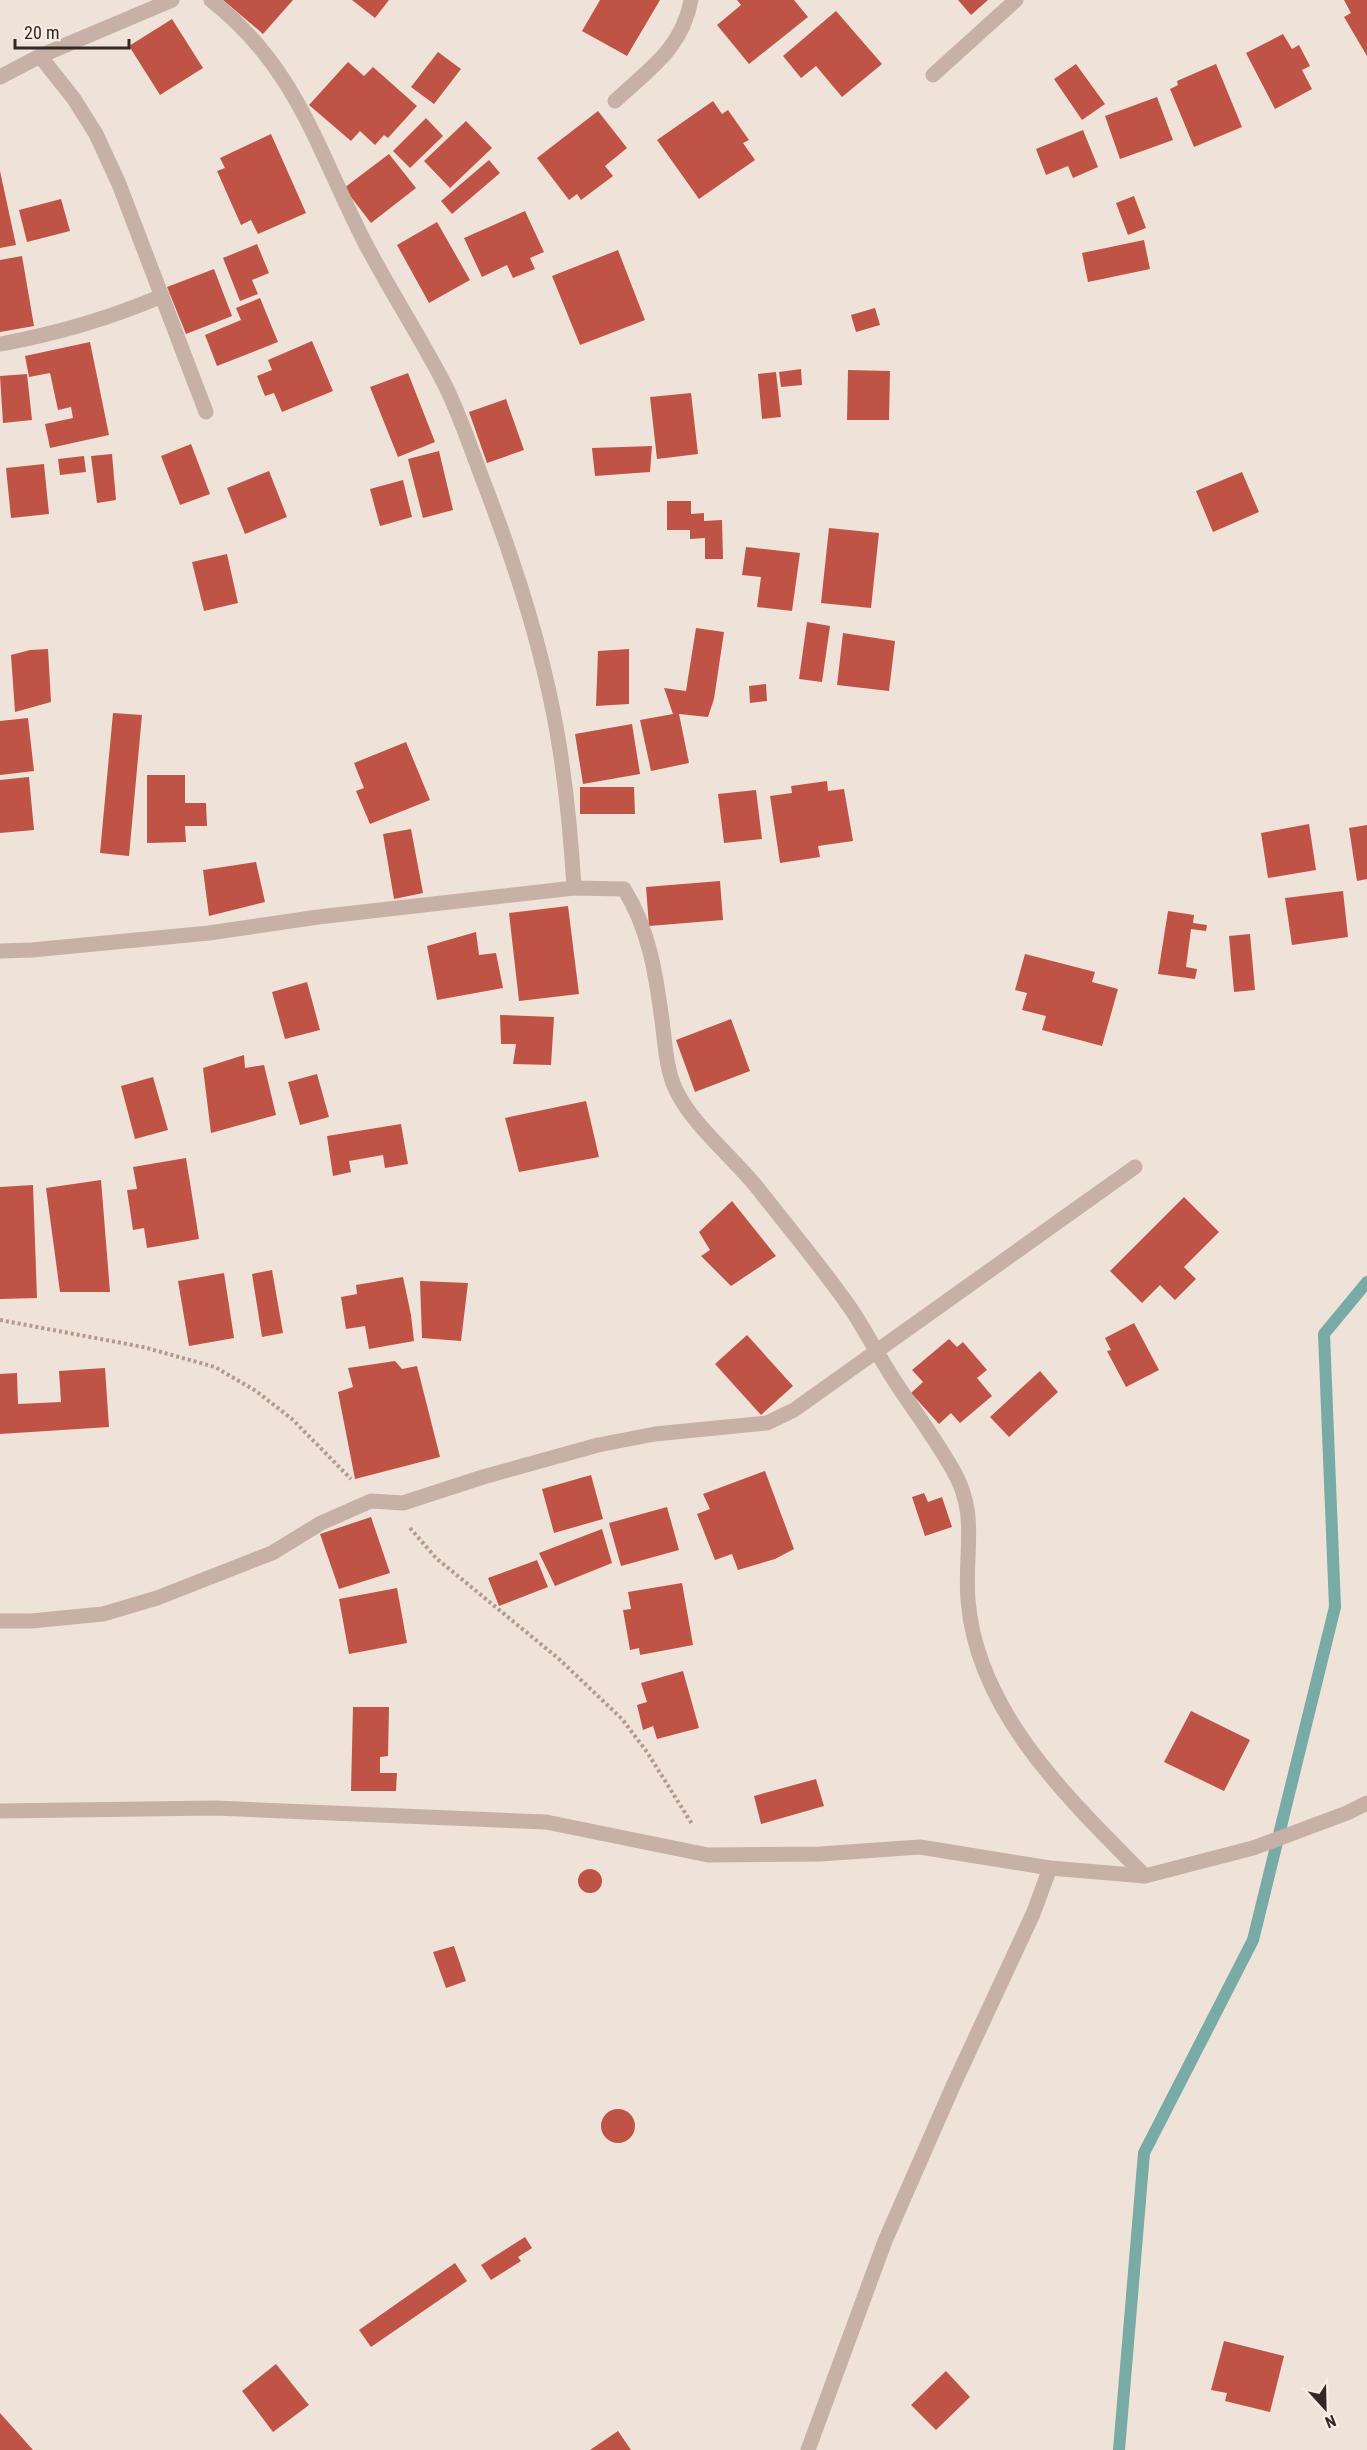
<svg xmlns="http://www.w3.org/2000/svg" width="1367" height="2450" viewBox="0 0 1367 2450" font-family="'Roboto Condensed',sans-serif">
	<rect width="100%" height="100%" fill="#efe2d8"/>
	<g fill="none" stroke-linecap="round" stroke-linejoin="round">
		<!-- stream -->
		<path stroke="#79aba6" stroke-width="12" d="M1119,2450L1144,2153L1253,1940L1335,1607L1324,1334L1367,1282"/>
	</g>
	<!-- building -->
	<path fill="#bf5446" d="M223,0H293L263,34Z
		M352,0H389L375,18Z
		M600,0H660L627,56L582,31Z
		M737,0H794L808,17L749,64L717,25L741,5Z
		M958,0H988L971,15Z
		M1344,0H1367V56L1344,17L1351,13Z
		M836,11L882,64L842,97L816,66L801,78L783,56Z
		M172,19L203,68L160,95L129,46Z
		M1283,34L1292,49L1299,45L1310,66L1302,70L1312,89L1275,109L1246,53Z
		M438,52L461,69L434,104L411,87Z
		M348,62L364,76L373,67L417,106L388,138L384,135L375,145L360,131L351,141L309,105Z
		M1076,64L1105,104L1082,120L1054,79Z
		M1216,64L1242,127L1194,147L1170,89L1178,85L1177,81Z
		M1157,97L1173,140L1120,159L1105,116Z
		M713,101L722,114L728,110L749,140L743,143L755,160L699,199L657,140Z
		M598,111L627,148L605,166L613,176L581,200L577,194L569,200L537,158Z
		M426,118L443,136L410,168L393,151Z
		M466,121L492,148L450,188L424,161Z
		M1083,130L1098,167L1073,178L1068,166L1046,175L1036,149Z
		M271,134L306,213L258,234L251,220L241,225L217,171L225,168L220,158Z
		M389,154L416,188L371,223L344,188Z
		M489,160L500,173L452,214L441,201Z
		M0,171L16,245L0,248Z
		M1134,196L1146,228L1128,235L1116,203Z
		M61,199L70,231L27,242L19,210Z
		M525,211L544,252L530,258L535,269L513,278L507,265L482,277L464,238Z
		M437,222L470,280L429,303L397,245Z
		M1144,240L1150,269L1088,282L1082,253Z
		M257,244L269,273L252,280L258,294L240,301L223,258Z
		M618,250L645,320L580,345L552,276Z
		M22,256L34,326L0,332V260Z
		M214,269L232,316L186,334L167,287Z
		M260,298L278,342L217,366L205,335L241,320L236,308Z
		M875,308L880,325L856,332L851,315Z
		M312,341L333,391L282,412L274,393L265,396L257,376L272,370L268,360Z
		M90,342L109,435L50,448L45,424L73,418L71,407L58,410L50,373L29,377L25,356Z
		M801,369L802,385L781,387L779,372Z
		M848,370L890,371L889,420H847Z
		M776,372L781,417L762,419L758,374Z
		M408,373L435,442L398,457L370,387Z
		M27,374L32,420L3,423L0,376Z
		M691,393L698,454L657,459L650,397Z
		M506,399L524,450L487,463L469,412Z
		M191,444L210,494L180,505L161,456Z
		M652,446L650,472L595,476L592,448Z
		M439,451L453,510L423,518L408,459Z
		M112,454L116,500L97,503L91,456Z
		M84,456L86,472L60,475L58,459Z
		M44,464L49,514L11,518L6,468Z
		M269,471L287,517L245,534L227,488Z
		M1242,472L1259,512L1213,532L1196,491Z
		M403,480L412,517L380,526L370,489Z
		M667,501H691V514L704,513V521L722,520L723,559H705V538L690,539V530H667Z
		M829,528L879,533L871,608L821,603Z
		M746,547L800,553L792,611L757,607L761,577L742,575Z
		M227,554L238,603L204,611L192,562Z
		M807,622L830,626L822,682L799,679Z
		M696,628L724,632L714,699L708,717L679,714L689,763L651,771L640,720L673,714L664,688L686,691Z
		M843,633L895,641L889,691L837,685Z
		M48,649L51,702L15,712L11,655L30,650Z
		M629,649V704L596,706L598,651Z
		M766,684L767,701L750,703L749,686Z
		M113,713L142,715L129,856L100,853Z
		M28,718L34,771L0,775V721Z
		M632,724L640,774L583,784L575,734Z
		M406,742L430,800L370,824L356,791L364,788L354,763Z
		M147,775H185V803H206L207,826H185L186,842L147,843Z
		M29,777L34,830L0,833V780Z
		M827,781L828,791L844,789L853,841L818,846L820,857L780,863L770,796L792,793L791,786Z
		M580,787H634L635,814H580Z
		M756,790L762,839L724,843L718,794Z
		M1309,824L1316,870L1268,878L1261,833Z
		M1367,825V879L1357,881L1349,828Z
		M411,829L423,893L394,899L383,834Z
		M256,862L265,902L209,916L203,870Z
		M720,881L723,920L649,926L646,887Z
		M1343,891L1348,937L1292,945L1285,898Z
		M568,906L579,994L519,1001L509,913Z
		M1168,911L1194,915L1193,923L1207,925L1206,931L1191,929L1186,967L1197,969L1195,979L1158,974Z
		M476,932L479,955L496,953L503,988L437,1000L427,946Z
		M1250,934L1255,990L1234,992L1229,936Z
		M1025,954L1095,972L1092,982L1118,989L1102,1046L1042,1030L1046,1016L1022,1010L1027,993L1015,990Z
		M307,982L320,1030L285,1039L272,992Z
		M500,1015L554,1017L551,1065L513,1064L516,1044H501Z
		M731,1019L750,1071L695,1092L676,1040Z
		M244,1055L245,1068L264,1065L276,1115L211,1133L203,1068Z
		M317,1074L329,1117L300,1125L288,1082Z
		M153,1077L168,1130L135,1139L121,1086Z
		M586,1101L599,1157L519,1172L505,1118Z
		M401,1124L408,1164L385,1168L383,1155L349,1161L351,1172L333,1176L327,1136Z
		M186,1158L199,1239L147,1248L144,1228L133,1230L127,1190L137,1189L133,1167Z
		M101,1180L110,1292H60L46,1188Z
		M33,1185L37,1298L0,1299V1187Z
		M1184,1197L1219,1232L1184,1267L1196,1279L1175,1300L1160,1285L1142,1303L1110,1271Z
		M732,1201L776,1256L731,1286L701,1256L710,1250L699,1232Z
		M272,1270L283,1333L262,1337L252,1274Z
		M224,1273L234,1338L189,1346L178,1281Z
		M403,1277L411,1315L414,1341L369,1349L365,1326L346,1329L341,1297L357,1294L356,1285Z
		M420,1281L468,1283L461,1341L422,1338Z
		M1134,1323L1159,1370L1126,1387L1107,1351L1111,1350L1105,1338Z
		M747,1335L793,1386L761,1415L715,1364Z
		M949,1339L957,1347L963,1342L987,1370L977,1378L992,1396L960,1423L951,1413L939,1424L911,1393L923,1382L912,1370Z
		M395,1361L402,1369L417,1366L440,1457L355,1479L338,1392L353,1387L348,1368Z
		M105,1368L109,1427L0,1434V1374L17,1373L18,1404L61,1402L59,1371Z
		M1040,1371L1058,1392L1009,1437L990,1417Z
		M765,1471L794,1549L775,1559L738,1570L732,1554L715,1560L697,1514L710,1509L703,1494Z
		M591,1475L603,1519L554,1533L542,1489Z
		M924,1493L928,1502L942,1497L952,1527L925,1536L912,1497Z
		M667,1507L679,1550L621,1566L609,1523Z
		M371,1517L390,1573L339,1589L320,1534Z
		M602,1529L612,1563L555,1586L539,1553Z
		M537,1560L548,1587L499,1606L488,1578Z
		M682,1583L693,1645L640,1655L639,1648L630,1650L623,1610L631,1609L628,1592Z
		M397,1588L407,1643L349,1654L339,1599Z
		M683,1671L699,1728L657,1739L653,1726L643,1730L637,1705L647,1702L641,1683Z
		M353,1707H389L388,1756L380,1757V1773H397L396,1791H351Z
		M1191,1711L1250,1740L1224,1791L1164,1762Z
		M816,1779L824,1806L761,1824L754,1796Z
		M578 1881a12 12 0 1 1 24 0a12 12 0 1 1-24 0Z
		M454,1946L466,1981L446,1988L433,1952Z
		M601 2126a17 17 0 1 1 34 0a17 17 0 1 1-34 0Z
		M525,2237L532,2248L518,2257L521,2261L491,2280L481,2265Z
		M455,2263L467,2281L371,2347L359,2330Z
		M1224,2341L1284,2356L1270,2412L1225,2401L1227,2393L1211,2390Z
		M276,2364L309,2405L273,2432L242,2391Z
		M946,2371L970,2397L936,2430L911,2405Z
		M0,2413L33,2450H0Z
		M618,2431L631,2450H590Z"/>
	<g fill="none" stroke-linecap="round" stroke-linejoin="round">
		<!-- path -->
		<path stroke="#b29a90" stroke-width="4" stroke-dasharray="3 3" stroke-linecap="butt" d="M0,1320L143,1347L215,1367L256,1391L292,1419L351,1479
			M410,1528L436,1558L559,1659L622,1719L647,1752L692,1824"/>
		<!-- minor -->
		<path stroke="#c7b0a5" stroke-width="15" d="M211,0C296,67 316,146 362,237C388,288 420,336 446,387C460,416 471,448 482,478C514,560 542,646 557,732C566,784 571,836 574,888
			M40,56L74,99L96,134L119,184L206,412
			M933,75L1016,0
			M0,77L40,56L172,0
			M615,101C649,69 682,49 691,0
			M0,344C56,334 110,318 162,296
			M0,951L32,950L209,933L318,917L574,888L624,889C649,929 656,974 662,1021C665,1042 666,1068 675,1088C691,1125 738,1161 763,1195C793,1233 824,1270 851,1309C867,1333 880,1359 896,1383C915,1412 936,1440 953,1470C979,1514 964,1553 968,1600C977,1713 1070,1800 1145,1876
			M0,1621H31L103,1614L157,1598L272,1553L321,1523L371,1501L403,1503L483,1477L598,1445L655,1434L767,1423L794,1410L1135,1167
			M808,2450L885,2241L953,2086L1033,1914L1050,1868"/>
		<!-- tertiary -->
		<path stroke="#c7b0a5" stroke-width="15" d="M0,1811L215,1808L546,1822L708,1855L820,1854L920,1847L1050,1868L1145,1876L1253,1848L1347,1813L1367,1803"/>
	</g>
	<!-- north arrow -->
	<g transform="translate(1325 2408) rotate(158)" stroke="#f8ece4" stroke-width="4.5" paint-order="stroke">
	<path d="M0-4.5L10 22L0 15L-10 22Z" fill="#332826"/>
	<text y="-9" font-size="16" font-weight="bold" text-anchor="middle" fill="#332826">N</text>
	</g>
	<!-- scale -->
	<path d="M15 39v9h114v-9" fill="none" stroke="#332826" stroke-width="3"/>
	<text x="24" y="39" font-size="18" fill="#332826" stroke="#f8ece4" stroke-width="4.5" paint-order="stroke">20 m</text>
</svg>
